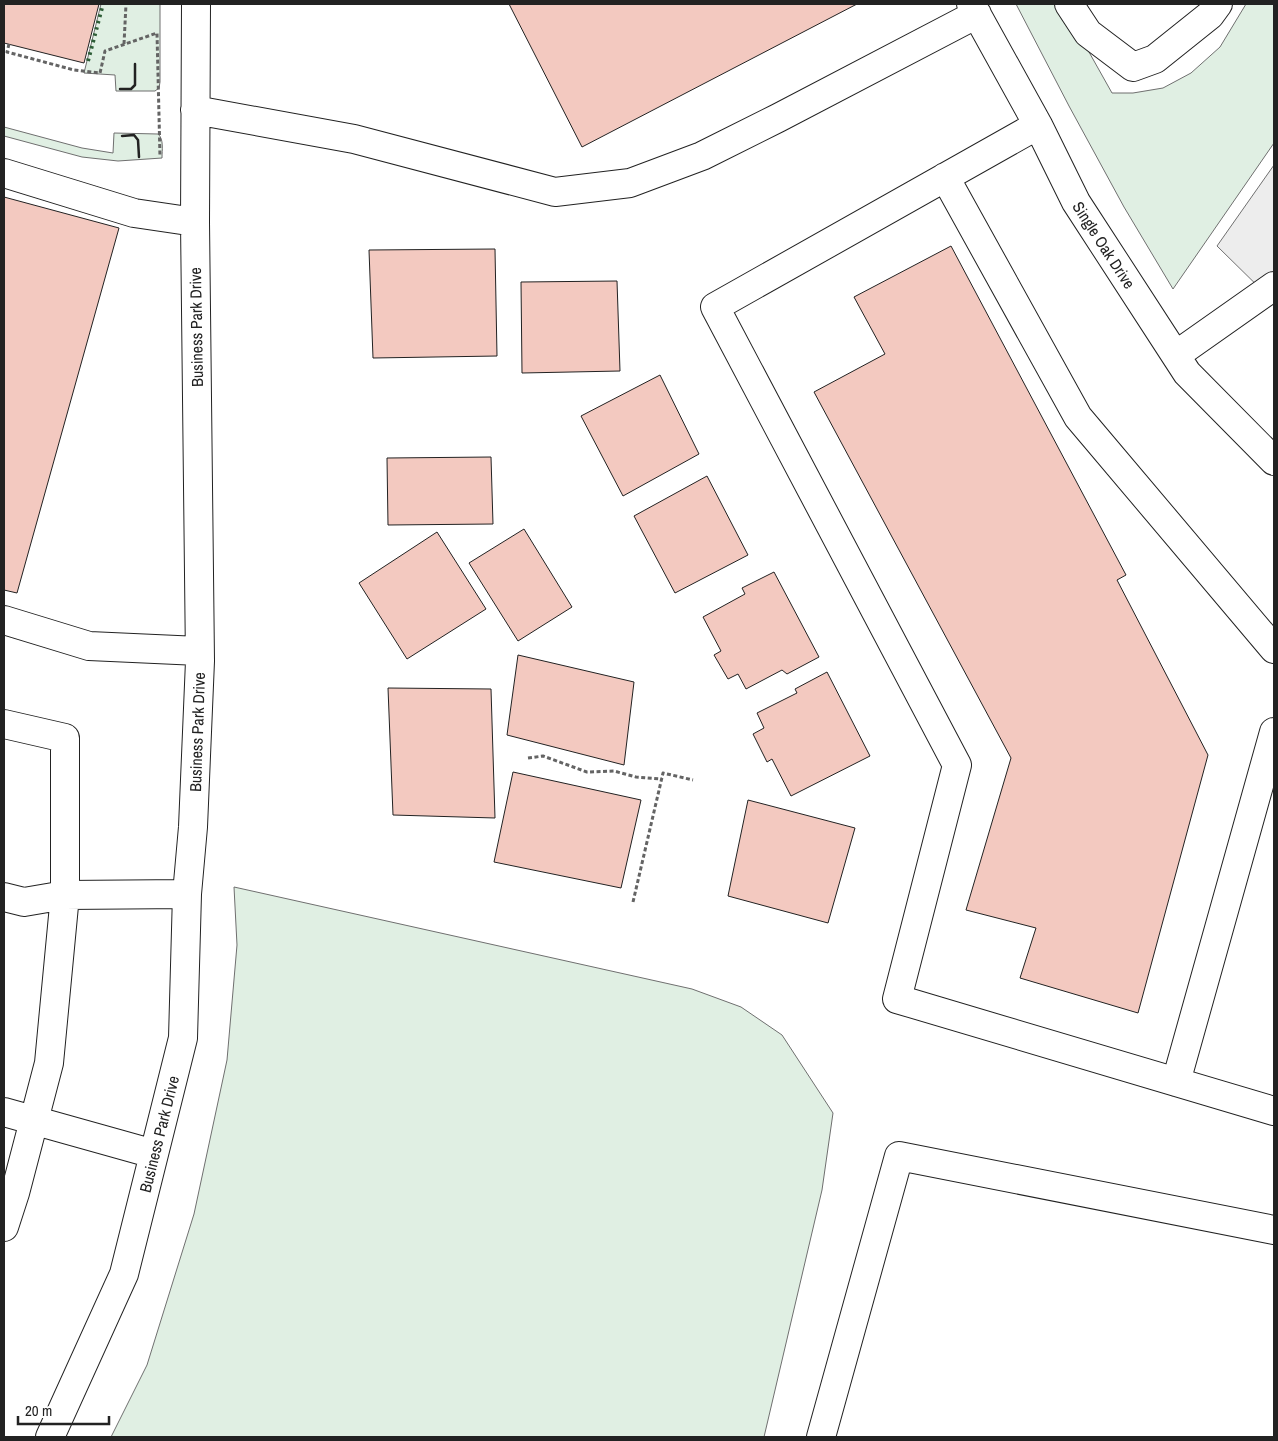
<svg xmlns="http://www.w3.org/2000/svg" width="1278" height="1441" viewBox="0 0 1278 1441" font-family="'Archivo Narrow',sans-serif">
	<rect width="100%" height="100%" fill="#fff"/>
	<!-- green -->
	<path fill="#e0efe3" stroke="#6f6f6f" d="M101,4H160V82L159,88L155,91H116L115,75L84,73Z
		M1016,4H1062L1112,93H1133L1163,88L1191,73L1220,47L1246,4H1274V143L1173,289L1124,207L1069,106Z
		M4,127L82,148L113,153L114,133L158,134C164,139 162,150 162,158L118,161L82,157L4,136Z
		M234,887L692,989L741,1007L782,1035L833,1113L822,1190L764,1437H111L147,1365L194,1214L227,1060L237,945Z"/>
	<!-- parking -->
	<path fill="#ededed" stroke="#6f6f6f" d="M1274,165V302L1217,246Z"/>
	<!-- building -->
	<path fill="#f3c9c0" stroke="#222" d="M4,4H99L84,63L4,43Z
		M509,4H857L582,147Z
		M4,197L119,228L17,593L4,590Z
		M951,246L1126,575L1117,580L1208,755L1138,1013L1020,978L1036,928L966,910L1011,758L814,392L885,354L854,297Z
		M495,249L497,356L373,358L369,250Z
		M617,281L620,371L522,373L521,282Z
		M660,375L699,454L623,496L581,416Z
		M491,457L493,524L388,525L387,458Z
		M707,476L748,555L675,593L634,516Z
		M524,529L572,607L518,641L469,563Z
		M437,532L486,609L407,659L359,583Z
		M774,572L819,657L787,674L782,670L746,689L738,674L728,679L714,655L721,651L703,617L745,594L742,588Z
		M518,655L634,682L624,765L507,735Z
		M827,672L870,756L791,796L772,759L767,762L753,734L764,728L757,713L797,693L795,689Z
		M388,688L491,689L495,818L393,815Z
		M513,772L641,800L621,888L494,862Z
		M748,800L855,828L828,923L728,896Z"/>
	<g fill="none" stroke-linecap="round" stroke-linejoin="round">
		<!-- minor casing -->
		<g stroke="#222" stroke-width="30">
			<path id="minor" d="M971,4L1038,125L1076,202L1187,373L1274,461
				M1069,4L1088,33L1133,67L1155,59L1210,15L1218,4
				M195,110L354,139L555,192L630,183L702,156L778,118L977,14
				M1038,125L715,307L957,765L897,999L1274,1111
				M4,173L134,213L195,222
				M945,177L1078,417L1274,649
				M1176,355L1274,286
				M4,620L89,646L199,651
				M4,724L65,738V895L49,1063L15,1193L4,1227
				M4,897L24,902L65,895L187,894
				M1176,1082L1274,732
				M4,1112L154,1154
				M50,1437L124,1274L183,1038L187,894L193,827L200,661L195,222L196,4
				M821,1437L899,1156L1274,1230"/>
		</g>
		<!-- path -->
		<path stroke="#646464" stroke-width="3" stroke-dasharray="4 2.5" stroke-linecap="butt" d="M9,44L7,52L74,70L100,73L105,51L157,33L160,157
			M124,44L126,4
			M528,758L543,756L587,772L614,771L636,777L662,779
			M633,902L663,773L693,780"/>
		<!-- minor -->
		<use href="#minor" stroke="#fff" stroke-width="28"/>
		<!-- hedge -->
		<path stroke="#2f5e38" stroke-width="4" stroke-dasharray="2.5 4" stroke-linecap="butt" d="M88,61L103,4"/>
		<!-- wall -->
		<path stroke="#222" stroke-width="2.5" d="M120,89H131L135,85V64
			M122,136L134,135L138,140L139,157"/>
	</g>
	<g text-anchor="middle" stroke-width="4" stroke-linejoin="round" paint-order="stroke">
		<!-- street labels -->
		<g font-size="16" fill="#222" stroke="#fff">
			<text transform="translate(1104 245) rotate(57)" y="6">Single Oak Drive</text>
			<text transform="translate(196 327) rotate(-91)" y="6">Business Park Drive</text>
			<text transform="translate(197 732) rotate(-88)" y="6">Business Park Drive</text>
			<text transform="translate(159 1134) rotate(-76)" y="6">Business Park Drive</text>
		</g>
	</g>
	<!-- border -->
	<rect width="1278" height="1441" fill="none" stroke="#222222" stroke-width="10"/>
	<!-- scale -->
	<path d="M18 1416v8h91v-8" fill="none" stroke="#222222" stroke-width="2.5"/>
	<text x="25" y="1416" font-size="15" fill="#222222" stroke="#ffffff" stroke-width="4" paint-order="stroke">20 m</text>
</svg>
